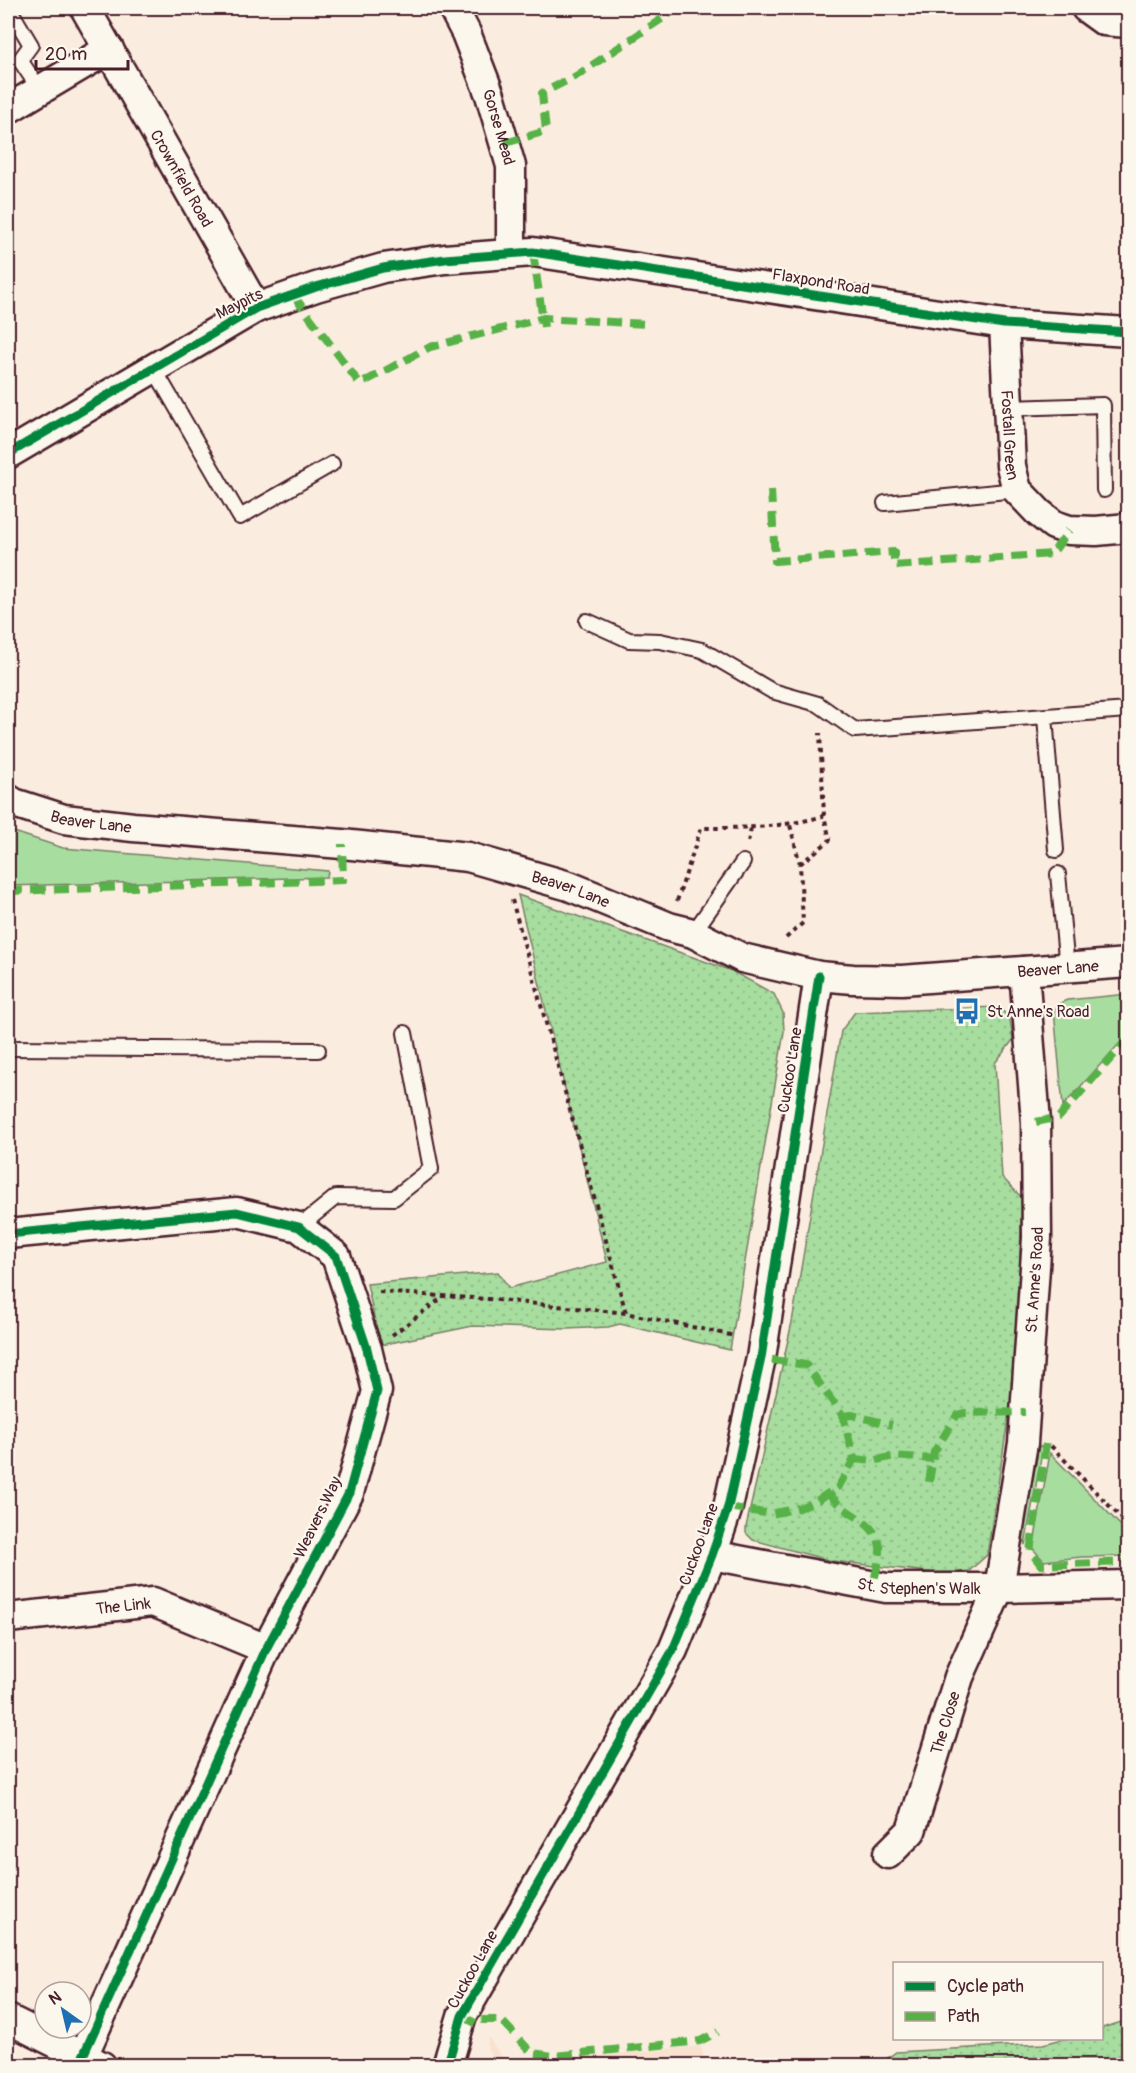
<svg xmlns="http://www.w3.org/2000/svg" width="1136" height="2073" viewBox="0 0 1136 2073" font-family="Pangolin,sans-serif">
	<defs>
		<pattern id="park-dots" width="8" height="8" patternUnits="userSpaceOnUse" patternTransform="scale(1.5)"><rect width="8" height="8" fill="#a7dd9f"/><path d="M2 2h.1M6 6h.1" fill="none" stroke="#91bd89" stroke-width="1.8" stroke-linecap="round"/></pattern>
	</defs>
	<rect width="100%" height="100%" fill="#faeddf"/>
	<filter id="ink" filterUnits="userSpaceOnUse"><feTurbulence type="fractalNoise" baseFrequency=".0167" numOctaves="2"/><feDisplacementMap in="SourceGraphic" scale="12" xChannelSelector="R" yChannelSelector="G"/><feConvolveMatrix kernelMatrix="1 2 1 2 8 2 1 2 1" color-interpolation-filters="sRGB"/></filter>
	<g filter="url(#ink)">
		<!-- built -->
		<path fill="#f9e1cf" d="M488,2037L507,2064L701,2046L705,2065H497L487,2048Z"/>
		<!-- green -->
		<path fill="#a7dd9f" stroke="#787e65" stroke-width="1.5" d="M8,830L63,848L328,871L327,877L8,886Z
			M1128,994V1034L1063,1106L1054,1011L1060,1003L1067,1000Z
			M1039,1446L1043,1447L1025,1545L1022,1534Z
			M1050,1453L1128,1533V1556L1081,1557L1044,1561L1033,1549Z"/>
		<!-- park -->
		<path fill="url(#park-dots)" stroke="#787e65" stroke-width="1.5" d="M518,895L732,971L774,994L783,1013L784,1032L730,1350L620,1324L608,1327L567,1329L473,1326L380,1345L367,1284L498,1272L509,1288L607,1262Z
			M999,1007L1010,1019L1013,1040L995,1063L1002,1177L1022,1198L1016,1368L987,1555L969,1571L946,1574L832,1561L753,1540L746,1533V1527L792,1322L841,1031L855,1012Z
			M1128,2020V2065H885V2060L896,2052L1043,2044L1063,2039L1102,2038V2028Z"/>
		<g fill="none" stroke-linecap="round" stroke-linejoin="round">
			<!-- lane casing -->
			<g stroke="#4a1f2b" stroke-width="18">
				<path id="lane" d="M9,8L31,45L20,60L40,90
					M153,367L240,517L332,464
					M1009,408L1103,405L1104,490
					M885,503L1017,490
					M587,621L629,640L660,641L702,650L772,691L818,704L855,730L1128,710
					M1045,717L1056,850
					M1058,874L1067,968
					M693,933L743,862
					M8,1048L318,1050
					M299,1227L336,1197L394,1198L431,1169L405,1033"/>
			</g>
			<!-- street casing -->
			<g stroke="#4a1f2b" stroke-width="33">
				<g id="street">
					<path id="s1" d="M85,8L256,308"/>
					<path id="s2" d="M453,8L466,33L490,95L511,166V254"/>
					<path d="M1086,8L1104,21L1128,23"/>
					<path d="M8,109L109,49"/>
					<path id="s3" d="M1004,324L1011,466L1017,490L1039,513L1054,525L1069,530L1096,531L1128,528"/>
					<path d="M8,454L256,308L316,287L383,268L445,259L533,252L1004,324L1128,332"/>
					<path id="s4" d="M8,799L14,803L64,819L133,827L342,844L468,857L569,886L669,927L693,933L742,958L819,976L853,979L902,980L1128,963"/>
					<path d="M8,1234L237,1212L299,1227L336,1256L367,1349L377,1391L349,1493L266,1649L83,2056"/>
					<path id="s5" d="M712,1555L886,1588H999L1128,1585"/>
					<path id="s6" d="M8,1618L153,1602L266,1649"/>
					<path id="s7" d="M888,1854L911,1831L959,1677L999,1588L1023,1443L1037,1238L1036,1122L1024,971"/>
					<path d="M8,2019L102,2066"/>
					<path d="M447,2066L462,2016L673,1650L712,1555L728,1507L761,1358L819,976"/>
				</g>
			</g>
			<!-- path -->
			<path stroke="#4a1f2b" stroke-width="4" stroke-dasharray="4.5 4.5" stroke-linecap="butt" d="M748,842L751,828
				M800,864L830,840L824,816L820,733
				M512,900L626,1313
				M677,901L701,828C746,828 780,828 824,816
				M786,938L803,923L800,864L790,825
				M379,1292L488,1299L626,1313L735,1336
				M392,1335L442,1298
				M1051,1446L1128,1525"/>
			<!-- lane -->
			<use href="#lane" stroke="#fbf7ec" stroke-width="14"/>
			<!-- street -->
			<use href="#street" stroke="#fbf7ec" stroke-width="28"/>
			<!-- quiet -->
			<path stroke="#57b146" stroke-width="8" stroke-dasharray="15 8" stroke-linecap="butt" d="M505,143L546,131L542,93L576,76L678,8
				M533,252L544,327
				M294,296L360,384L430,347L544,318L646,324
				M771,490L775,561L894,552V566L1052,554L1069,530
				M8,891L343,880L342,844
				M1036,1122L1059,1117L1128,1039
				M843,1416L852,1415L892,1425
				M1046,1444L1030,1551L1041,1565L1128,1562
				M854,1459L873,1461L894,1456L933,1459
				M929,1482L934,1452L957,1415L964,1413L1025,1412
				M829,1493C842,1515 876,1519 880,1547C881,1556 875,1575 873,1585
				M728,1507L771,1514L799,1508L815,1502L839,1486L854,1459L843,1416L806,1365L761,1358
				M462,2016L477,2024L481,2020H501L532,2053L553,2056L700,2041L718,2032"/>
			<!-- cycleway casing -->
			<g stroke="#fbf7ec" stroke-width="13">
				<path id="cycleway" d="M8,454L256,308L316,287L383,268L445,259L533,252L1004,324L1128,332
					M8,1234L237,1212L299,1227L336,1256L367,1349L377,1391L349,1493L266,1649L83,2056
					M447,2066L462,2016L673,1650L712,1555L728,1507L761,1358L819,976"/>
			</g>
			<!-- cycleway -->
			<use href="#cycleway" stroke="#00873e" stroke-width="9"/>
		</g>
	</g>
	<!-- icons -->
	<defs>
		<g id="bus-bare" transform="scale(2.07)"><path d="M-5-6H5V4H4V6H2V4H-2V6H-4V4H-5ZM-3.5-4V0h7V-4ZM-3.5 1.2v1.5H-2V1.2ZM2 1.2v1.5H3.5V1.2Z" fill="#1f6fb2" stroke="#fbf7ec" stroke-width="2.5" paint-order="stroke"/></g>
	</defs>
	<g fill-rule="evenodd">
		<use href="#bus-bare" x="967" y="1011"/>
	</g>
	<g text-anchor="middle" stroke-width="4.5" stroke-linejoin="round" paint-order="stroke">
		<!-- street labels -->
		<g font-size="16" fill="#4a1f2b" stroke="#fbf7ec">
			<text dy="6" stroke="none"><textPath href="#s2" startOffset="128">Gorse Mead</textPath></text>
			<text dy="6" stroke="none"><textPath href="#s1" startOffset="196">Crownfield Road</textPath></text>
			<text transform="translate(821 281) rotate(9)" y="6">Flaxpond Road</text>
			<text transform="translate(239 303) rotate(-26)" y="6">Maypits</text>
			<text dy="6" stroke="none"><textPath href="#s3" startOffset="111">Fostall Green</textPath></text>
			<text dy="6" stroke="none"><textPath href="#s4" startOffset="87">Beaver Lane</textPath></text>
			<text dy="6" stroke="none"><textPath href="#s4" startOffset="573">Beaver Lane</textPath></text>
			<text dy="6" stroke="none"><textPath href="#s4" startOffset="1077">Beaver Lane</textPath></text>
			<text transform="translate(789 1070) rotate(-81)" y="6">Cuckoo Lane</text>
			<text dy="6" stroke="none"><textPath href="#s7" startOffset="602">St. Anne's Road</textPath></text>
			<text transform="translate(317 1517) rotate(-64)" y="6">Weavers Way</text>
			<text transform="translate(698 1544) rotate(-70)" y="6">Cuckoo Lane</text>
			<text dy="6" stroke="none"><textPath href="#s5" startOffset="210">St. Stephen's Walk</textPath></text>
			<text dy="6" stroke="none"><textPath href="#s6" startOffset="116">The Link</textPath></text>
			<text dy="6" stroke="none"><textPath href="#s7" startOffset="146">The Close</textPath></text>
			<text transform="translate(472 1969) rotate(-61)" y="6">Cuckoo Lane</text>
		</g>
		<!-- poi labels -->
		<g font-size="16" fill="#4a1f2b" stroke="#fbf7ec" text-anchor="start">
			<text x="987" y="1017">St Anne's Road</text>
		</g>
	</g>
	<!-- margin -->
	<rect width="1136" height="2073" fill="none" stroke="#fbf7ec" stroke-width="30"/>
	<rect x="15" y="15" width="1106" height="2043" fill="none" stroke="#4a1f2b" stroke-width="2" filter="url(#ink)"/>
	<!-- legend -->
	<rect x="893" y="1962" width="210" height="78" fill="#fbf7ec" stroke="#b4a19f" stroke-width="1.5"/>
	<rect x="905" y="1982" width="30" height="9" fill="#00873e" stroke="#b4a19f" stroke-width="1.5"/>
	<text x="947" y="1992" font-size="18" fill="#4a1f2b">Cycle path</text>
	<rect x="905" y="2012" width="30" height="9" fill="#57b146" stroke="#b4a19f" stroke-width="1.5"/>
	<text x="947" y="2022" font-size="18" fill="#4a1f2b">Path</text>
	<!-- north arrow -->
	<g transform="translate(63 2010) rotate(326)"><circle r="28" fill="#fbf7ec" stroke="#b4a19f" stroke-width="1.5"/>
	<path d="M0-4.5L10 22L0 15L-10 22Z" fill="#1f6fb2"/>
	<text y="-9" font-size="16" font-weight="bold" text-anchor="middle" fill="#4a1f2b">N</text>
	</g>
	<!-- scale -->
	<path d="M36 60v9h92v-9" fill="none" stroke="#4a1f2b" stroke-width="3"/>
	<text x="45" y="60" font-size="18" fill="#4a1f2b" stroke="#fbf7ec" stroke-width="4.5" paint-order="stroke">20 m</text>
</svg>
